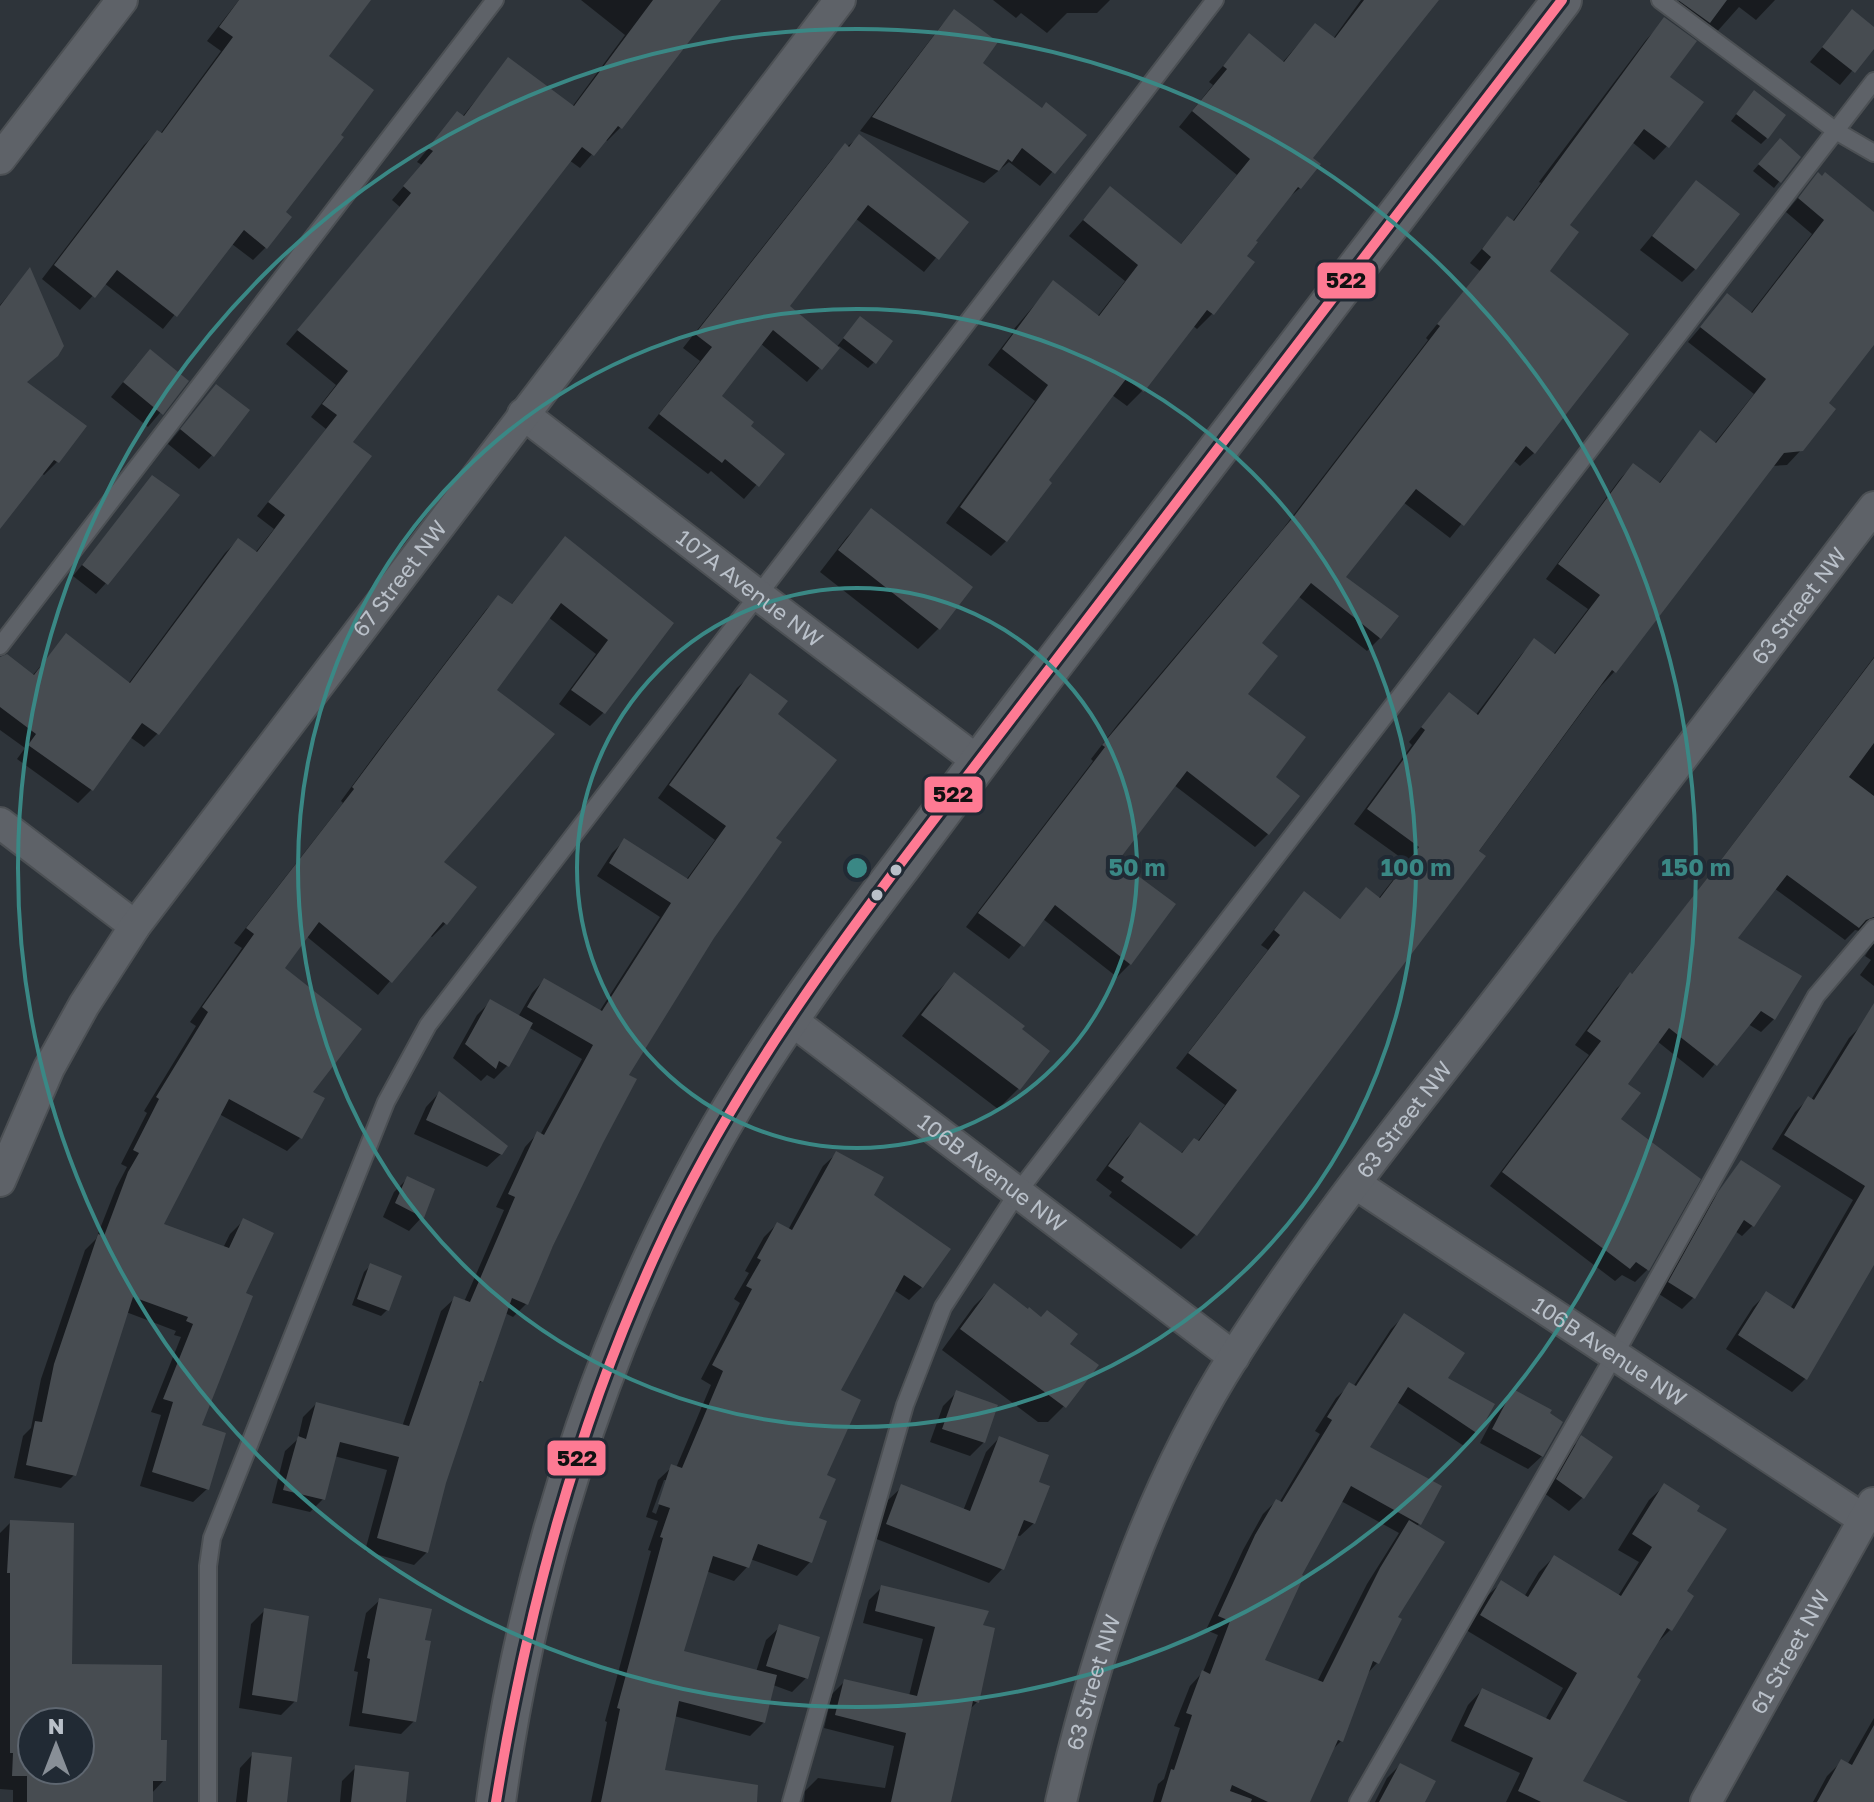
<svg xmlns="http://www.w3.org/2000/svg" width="1874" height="1802" viewBox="0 0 1874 1802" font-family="'Golos Text',sans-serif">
	<rect width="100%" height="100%" fill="#2e343a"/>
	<!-- shadow -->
	<path fill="#0007" fill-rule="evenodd" d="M239,0H369L326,56L283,212L266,247L253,260L232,244L163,329L104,283L80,310L42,279L144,145L157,132L160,134L221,51L207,41Z
		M581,0H718L620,128L607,141L605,139L580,168L569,160L351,443L369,457L157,734L144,747L130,737L91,790L78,803L17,759L25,748L0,730V659L32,676L66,636L128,684L225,553L238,540L255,553L274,529L257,516L326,429L311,417L336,385L286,344L400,207L392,200L422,165L417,162L457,114L462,117L509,60L572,107L625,35Z
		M993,0H1110L1097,13H1067L1047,33L1021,13L1016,18Z
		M1361,0H1437L1310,159L1318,164L1300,188L1283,202L1245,256L1252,263L1212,314L1197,329L1192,325L1142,391L1127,406L1112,395L1046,481L1049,483L1006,541L991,556L946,523L1035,401L988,365L1015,330L1014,329L1054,282L1097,317L1125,281L1069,236L1110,189L1180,245L1237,175L1179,127L1213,85L1209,82L1249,36L1282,63L1315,25L1333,39Z
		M1680,0H1775L1756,20L1739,7L1715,34L1668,15Z
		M954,12L980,63L1041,110L1084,135L1040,186L1009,162L984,183L860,131L941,26Z
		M1852,12L1874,29V45L1840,85L1810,62Z
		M1659,26L1668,77L1667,146L1654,160L1632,142L1568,226L1547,271L1534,453L1520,466L1513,460L1450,538L1403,502L1344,577L1380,638L1367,651L1298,596L1259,643L1245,694L1268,834L1255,847L1174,785L1115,862L1130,964L1117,977L1043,919L1009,959L966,927L1093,761L1091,759L1118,724L1282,530L1428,340L1426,338L1480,271L1470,263L1507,219L1512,222L1541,183L1539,182L1646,40Z
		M1748,99L1767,138L1761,144L1731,121Z
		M859,137L966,222L924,272L855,218L787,306L836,348L854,325L874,362L868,368L839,346L807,382L760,343L719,396L748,426L783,454L744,499L711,471L708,474L648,428L700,361L683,348L832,159Z
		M1774,147L1799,157L1774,188L1753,171Z
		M1818,174L1874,214V342L1826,404L1801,450L1787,465L1772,466L1614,672L1601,686L1195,1235L1181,1249L1109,1196L1112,1192L1096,1180L1127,1138L1141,1124L1180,1154L1194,1140L1197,1142L1225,1105L1176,1068L1268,950L1261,945L1304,894L1339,920L1366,889L1378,899L1407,862L1354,824L1412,745L1409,742L1436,709L1475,716L1521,655L1534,641L1553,655L1588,609L1546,579L1620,479L1633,465L1658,484L1700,433L1714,444L1754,394L1688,342L1727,296L1750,314L1812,234L1786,212Z
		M1696,183L1695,269L1682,282L1640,250Z
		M30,270L25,383L57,462L44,475L41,473L0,526V305Z
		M137,365L187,381L148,427L111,397Z
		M216,386L212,455L199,469L168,444Z
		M153,477L106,583L96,594L73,576Z
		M868,516L939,628L918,649L820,572L847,537Z
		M565,539L671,624L603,713L590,726L559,704L596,654L548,617L494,690L441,862L474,887L445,924L432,937L429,935L378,995L306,936L282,968L310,1093L300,1138L287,1151L219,1114L161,1225L223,1248L230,1234L243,1221V1294L199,1426L207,1489L193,1502L140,1486L161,1415L151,1412L181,1337L174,1335L176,1331L126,1312L74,1475L61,1488L14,1478L23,1436L31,1428L41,1379L85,1250L96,1239L116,1188L127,1167L121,1164L147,1113L144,1111L196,1026L190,1022L242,948L234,943L343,803L341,801L377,752L485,611L498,597L510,606Z
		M1874,657V986L1860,975L1871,960L1865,956L1872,945L1869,933L1855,930L1845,940L1774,888L1735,939L1774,1019L1761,1032L1748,1024L1703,1078L1657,1041L1625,1084L1618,1119L1648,1269L1635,1282L1622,1275L1615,1281L1490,1186L1589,1055L1575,1045L1617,988L1631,975L1693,897Z
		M750,676L775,714L773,838L626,1075L601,1142L526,1304L513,1317L505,1313L482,1381L476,1386L444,1483L427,1552L414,1565L365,1551L387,1470L334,1456L323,1499L310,1512L272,1503L285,1451L298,1439L303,1417L316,1404L402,1427L441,1311L454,1299L464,1302L504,1210L496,1207L525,1147L537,1134L540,1135L582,1059L528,1027L508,1065L494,1079L487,1075L481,1081L453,1058L477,1015L490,1002L518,1017L532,993L544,980L599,1012L660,917L597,876L612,853L624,841L686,880L715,840L658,798L737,688Z
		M954,975L1019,1088L998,1109L902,1036L934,995Z
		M1863,1024L1874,1031V1262L1806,1378L1792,1392L1726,1349L1753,1307L1766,1294L1790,1309L1853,1200L1772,1149L1795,1112L1808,1099L1811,1100L1849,1038Z
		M439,1093L501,1154L487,1167L414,1134L426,1107Z
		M837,1153L871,1196L922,1287L909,1300L894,1290L838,1391L810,1562L797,1576L750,1559L747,1567L734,1581L706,1571L682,1653L756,1672L766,1640L780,1627L806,1678L792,1692L773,1685L764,1722L750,1736L674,1716L663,1772L739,1802H591L607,1722L605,1721L651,1551L648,1550L658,1521L646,1517L658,1480L672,1467L676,1468L711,1385L701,1379L740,1303L734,1299L749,1273L745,1271L764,1237L777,1224L788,1230L823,1166ZM664,1480H668L656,1514L652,1512Z
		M1742,1162L1753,1225L1742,1236L1735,1231L1693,1298L1682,1309L1659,1294L1708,1206Z
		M408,1178L433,1190L422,1217L409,1231L383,1217L394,1192Z
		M370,1266L387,1310L381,1316L352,1305L364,1272Z
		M994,1286L1068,1344L1069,1401L1048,1422H1038L942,1350L974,1306Z
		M1404,1316L1477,1432L1464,1446L1397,1402L1367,1448L1419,1524L1416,1527L1395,1617L1377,1663L1367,1674L1341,1741L1331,1751L1308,1802H1153L1158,1784L1164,1779L1180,1728L1174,1726L1190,1686L1203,1672L1218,1635L1206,1630L1243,1550L1263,1514L1276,1501L1279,1503L1320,1434L1315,1431L1336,1398L1350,1385L1353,1387L1391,1329ZM1341,1501L1399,1533L1367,1584L1317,1682L1262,1661L1299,1576Z
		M1514,1391L1542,1456L1528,1469L1480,1443L1500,1405Z
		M956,1393L984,1442L970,1456L930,1442L943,1406Z
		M999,1438L1036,1483L1034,1523L1020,1536L1016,1535L1002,1569L989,1583L874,1538L888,1500L902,1487L963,1511L986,1452Z
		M1582,1438L1583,1497L1569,1511L1544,1493L1568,1451Z
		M1664,1486L1684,1592L1671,1629L1656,1644L1634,1678L1580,1782L1581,1802H1506L1520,1773L1451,1741L1468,1705L1482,1690L1545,1720L1563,1688L1466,1630L1486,1597L1501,1583L1524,1597L1539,1572L1554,1557L1618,1596L1639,1562L1618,1550L1649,1500Z
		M11,1522L70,1666L159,1742L164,1780L151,1794V1802H13V1790L0,1789V1533ZM32,1722H80V1770H32Z
		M882,1587L980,1627L977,1702L970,1709L944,1802H804L805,1791L818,1778L885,1788L894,1746L824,1728L832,1694L845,1681L909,1696L923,1639L863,1623L869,1600Z
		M380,1600L414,1721L401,1734L349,1726L358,1672L354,1671L366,1613Z
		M265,1610L295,1701L281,1715L239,1708L251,1624Z
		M1874,1718V1802H1813L1827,1776L1841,1762L1847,1765Z
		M253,1754L285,1802H236L240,1768Z
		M1400,1765L1423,1802H1375L1387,1778Z
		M356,1767L404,1802H340L342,1781Z"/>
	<!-- building -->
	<path fill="#474c51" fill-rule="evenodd" d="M239,0H371L329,56L374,90L341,135L344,137L286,212L292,217L267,249L244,230L177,317L117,270L95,298L54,265L157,130L162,133L233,37L219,27Z
		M653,0H721L622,129L618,126L594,156L582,147L353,442L372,456L159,735L142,723L93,791L28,745L36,734L0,707V657L7,654L34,675L66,633L130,683L238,538L257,552L285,515L268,502L337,415L322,404L348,371L297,330L411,193L403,186L433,151L428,148L457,111L464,116L508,57L574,106Z
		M1364,0H1439L1313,158L1321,164L1301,189L1298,187L1256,241L1258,242L1247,256L1255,262L1214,315L1207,310L1144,392L1126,379L1049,480L1052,483L1007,542L960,507L1048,385L1002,349L1053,280L1099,316L1138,265L1083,220L1110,186L1181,244L1250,159L1192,111L1227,69L1223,66L1249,33L1284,62L1315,23L1335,38Z
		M1678,0H1727L1710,23Z
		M954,9L998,42L983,63L1042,108L1046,102L1087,135L1055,174L1022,148L1012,162L1008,159L999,171L872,117Z
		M1852,9L1874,27V49L1855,73L1822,47Z
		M1664,17L1697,41L1670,77L1704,102L1669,148L1644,129L1570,225L1579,232L1550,271L1629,334L1535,454L1526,446L1464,526L1416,489L1346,577L1399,616L1381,639L1311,583L1262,643L1278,656L1248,694L1306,737L1276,777L1300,796L1269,835L1187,771L1118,861L1176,904L1131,965L1055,905L1024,947L978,913L1105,747L1102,745L1295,515L1440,326L1437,324L1491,257L1482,249L1507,216L1514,221Z
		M1754,90L1786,115L1768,139L1736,114Z
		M859,134L969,222L939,260L868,205L790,306L840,348L822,370L773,330L722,396L754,422L751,426L785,454L759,487L725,459L722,463L659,414L712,347L695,334L845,143L849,147Z
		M1780,138L1801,157L1781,183L1758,164Z
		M1818,172L1822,176L1825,172L1874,212V345L1829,403L1836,409L1803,451L1784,453L1616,673L1612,670L1479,851L1486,856L1197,1236L1121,1181L1124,1177L1108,1166L1140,1122L1182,1153L1194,1138L1199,1141L1237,1090L1188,1053L1280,935L1274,930L1304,891L1340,919L1366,887L1380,898L1419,847L1367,809L1425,730L1421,727L1449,692L1478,715L1534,638L1555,654L1600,595L1558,564L1633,463L1660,483L1700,430L1716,443L1766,379L1700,327L1727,293L1752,313L1824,220L1798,198Z
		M1696,180L1740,214L1696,270L1652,236Z
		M30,267L64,346L58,356L27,382L87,426L59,463L54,460L0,529V306Z
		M860,316L893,341L876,364L843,338Z
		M150,349L189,381L163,415L123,382Z
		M216,384L250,410L214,457L180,429Z
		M152,475L180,495L108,585L82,565Z
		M871,508L973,587L940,630L838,550Z
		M565,536L674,623L605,714L571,690L608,640L561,603L497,690L555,734L444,862L477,887L447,925L443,922L392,983L319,922L285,968L362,1029L313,1092L325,1098L302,1139L229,1099L164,1224L229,1248L243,1218L274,1233L246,1293L253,1296L202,1425L226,1433L209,1490L152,1472L173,1402L163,1399L193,1324L186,1321L188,1317L133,1297L76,1476L26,1465L35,1421L42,1422L54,1364L98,1234L104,1236L128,1172L139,1153L133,1150L159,1099L156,1097L208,1012L202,1007L254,934L246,928L354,789L352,787L390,736L498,595L512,604Z
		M1874,658V743L1849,777L1874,796V917L1866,920L1859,928L1787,875L1738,938L1802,976L1775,1020L1761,1011L1717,1066L1669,1028L1628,1084L1641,1093L1621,1119L1701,1179L1649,1271L1636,1262L1630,1269L1502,1172L1601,1041L1587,1031L1630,972L1632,974L1705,881Z
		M750,673L788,701L778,714L837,760L776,838L782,842L714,938L629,1075L637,1079L603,1143L553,1246L528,1305L512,1298L483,1382L480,1381L446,1483L428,1553L377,1538L399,1457L340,1442L325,1500L283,1490L298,1436L306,1439L316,1402L409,1426L454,1296L470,1302L515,1197L508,1194L537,1131L544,1135L593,1045L527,1007L544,978L602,1011L671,903L609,863L624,838L688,879L726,826L669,785Z
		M954,972L1025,1026L1022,1029L1050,1051L1020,1090L921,1015Z
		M490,999L533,1023L509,1067L499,1061L496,1069L465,1044Z
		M1874,1003V1265L1807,1380L1738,1335L1766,1291L1794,1309L1865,1186L1784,1135L1808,1096L1814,1100Z
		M439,1091L508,1146L502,1155L426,1120Z
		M836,1151L884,1177L874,1195L951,1249L923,1288L904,1275L841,1390L861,1400L827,1475L836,1479L819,1518L827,1521L812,1563L758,1544L749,1568L713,1556L684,1651L777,1675L765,1723L679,1701L665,1770L758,1785L757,1802H601L620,1709L617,1708L663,1538L660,1537L670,1508L658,1504L671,1464L682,1468L723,1371L712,1365L752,1289L746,1286L761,1260L757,1258L777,1222L792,1230Z
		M1741,1160L1781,1186L1754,1227L1744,1220L1695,1299L1668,1282L1718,1192Z
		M407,1176L435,1189L424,1218L395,1203Z
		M370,1263L402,1276L389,1311L357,1299Z
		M994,1283L1028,1309L1029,1307L1041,1317L1047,1310L1078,1334L1070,1344L1099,1365L1066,1408L960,1329Z
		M1404,1313L1465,1353L1448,1378L1495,1404L1478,1434L1408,1387L1370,1447L1442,1486L1421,1525L1351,1486L1302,1575L1304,1576L1265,1660L1323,1682L1380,1568L1409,1520L1445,1542L1398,1617L1402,1619L1379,1664L1373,1661L1343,1742L1338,1740L1310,1802H1268L1232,1785L1230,1791L1252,1799L1251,1802H1161L1171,1769L1174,1770L1192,1715L1186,1713L1202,1670L1210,1674L1230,1621L1218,1616L1255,1535L1276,1499L1282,1502L1332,1420L1327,1417L1349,1382L1356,1386Z
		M1513,1389L1552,1410L1550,1413L1563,1422L1543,1457L1492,1429Z
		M956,1390L998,1405L985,1443L942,1429Z
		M1581,1435L1613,1457L1584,1499L1556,1479Z
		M999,1436L1049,1455L1039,1482L1050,1486L1035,1524L1024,1520L1004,1570L886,1524L901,1484L970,1511Z
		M1664,1483L1700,1506L1697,1511L1727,1529L1687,1591L1694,1596L1672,1631L1667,1628L1637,1677L1641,1680L1583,1781L1628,1802H1541L1518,1791L1533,1758L1464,1726L1482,1688L1550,1720L1577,1673L1480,1615L1501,1580L1528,1597L1554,1555L1621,1596L1652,1547L1632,1534Z
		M10,1520L74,1523L72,1664L162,1665L161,1740H167L166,1781H153V1802H27V1776H12L13,1753H10V1573H7ZM32,1722H80V1770H32Z
		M881,1585L989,1611L983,1625L995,1628L979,1703L973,1701L951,1802H891L906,1733L835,1715L844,1679L917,1696L935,1627L875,1611Z
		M379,1598L432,1609L425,1640L431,1641L416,1722L362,1713L370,1659L367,1658Z
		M264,1608L309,1616L297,1702L252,1695Z
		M779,1624L820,1637L808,1679L766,1666Z
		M1874,1725V1802H1817L1841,1759L1852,1765Z
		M252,1752L292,1757L287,1802H247Z
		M1400,1763L1436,1781L1425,1802H1379Z
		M355,1765L409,1772L406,1802H351Z"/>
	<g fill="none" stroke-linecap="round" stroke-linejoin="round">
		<!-- service casing -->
		<g stroke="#4c5054" stroke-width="20">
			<path id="service" d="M1660,0L1836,131L1874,153
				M0,646L495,0
				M208,1802V1566L212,1538L386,1102L428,1025L1215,0
				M791,1802L905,1405L943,1307L1018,1192L1874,81
				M1358,1802L1614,1356L1816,996L1874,928"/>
		</g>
		<!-- minor casing -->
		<g stroke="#4c5054" stroke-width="34">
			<g id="minor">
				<path d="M0,159L122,0"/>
				<path id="s1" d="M523,414L758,595L979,762"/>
				<path d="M0,823L135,926"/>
				<path id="s2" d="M790,1019L1234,1357"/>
				<path id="s3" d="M0,1181L49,1068L84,1005L135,926L840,0"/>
				<path id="s4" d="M1356,1184L1863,1519"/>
				<path id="s5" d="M1061,1802C1097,1647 1148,1491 1234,1356C1317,1225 1417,1104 1511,982C1632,824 1753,666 1874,507"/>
				<path id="s6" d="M1706,1802L1873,1503"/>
			</g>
		</g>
		<!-- tertiary casing -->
		<g stroke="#4c5054" stroke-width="42">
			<path id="tertiary" d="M496,1802C529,1557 616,1292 748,1082C795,1007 848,936 902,865C966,779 1030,694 1095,610C1251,406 1406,203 1562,0"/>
		</g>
		<!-- service -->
		<use href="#service" stroke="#5e6268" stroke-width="16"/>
		<!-- minor -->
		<use href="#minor" stroke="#5e6268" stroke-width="30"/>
		<!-- tertiary -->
		<use href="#tertiary" stroke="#5e6268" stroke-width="38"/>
		<!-- bus-1 casing -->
		<g stroke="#212a34" stroke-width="16">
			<path id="bus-1" d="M496,1802C527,1611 576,1427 657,1251C750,1047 895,872 1030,694C1207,462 1384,231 1562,0"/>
		</g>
		<!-- bus-1 -->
		<use href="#bus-1" stroke="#fe7a93" stroke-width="10"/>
	</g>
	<!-- distance rings -->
	<g fill="none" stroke="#3a8885" stroke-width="4">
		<circle cx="857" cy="868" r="280"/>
		<circle cx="857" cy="868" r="559"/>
		<circle cx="857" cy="868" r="839"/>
	</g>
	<!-- markers -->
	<g fill="#b9c0c9" stroke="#212a34" stroke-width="3">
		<circle cx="896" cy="870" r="7"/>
		<circle cx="877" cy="895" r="7"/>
	</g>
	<g text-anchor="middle" stroke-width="8" stroke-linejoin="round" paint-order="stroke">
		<!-- street labels -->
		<g font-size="22" fill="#b9c0c9" stroke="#212a34">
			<text dy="8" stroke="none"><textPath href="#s3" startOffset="726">67 Street NW</textPath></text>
			<text dy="8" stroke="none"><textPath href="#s1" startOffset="286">107A Avenue NW</textPath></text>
			<text dy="8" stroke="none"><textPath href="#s5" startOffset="1420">63 Street NW</textPath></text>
			<text dy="8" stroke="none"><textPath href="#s5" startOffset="772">63 Street NW</textPath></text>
			<text dy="8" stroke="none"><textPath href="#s2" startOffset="254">106B Avenue NW</textPath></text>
			<text dy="8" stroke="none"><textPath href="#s4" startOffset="304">106B Avenue NW</textPath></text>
			<text dy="8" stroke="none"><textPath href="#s6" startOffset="172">61 Street NW</textPath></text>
			<text dy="8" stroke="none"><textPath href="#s5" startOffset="124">63 Street NW</textPath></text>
		</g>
	</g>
	<circle cx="857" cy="868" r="12" fill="#3a8885" stroke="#212a34" stroke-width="4"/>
	<g font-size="24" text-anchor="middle" font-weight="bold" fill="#3a8885" stroke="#212a34" stroke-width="8" stroke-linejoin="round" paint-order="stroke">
		<text x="1137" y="876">50 m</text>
		<text x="1416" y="876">100 m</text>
		<text x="1696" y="876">150 m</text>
	</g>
	<g stroke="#212a34" stroke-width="3">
		<rect x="1316" y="261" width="61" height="39" rx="8" fill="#fe7a93"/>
		<rect x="923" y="775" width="61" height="39" rx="8" fill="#fe7a93"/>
		<rect x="546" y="1439" width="61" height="38" rx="8" fill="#fe7a93"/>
	</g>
	<g font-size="22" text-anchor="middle" font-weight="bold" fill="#111">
		<text x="1346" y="288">522</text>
		<text x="953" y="802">522</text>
		<text x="577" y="1466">522</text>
	</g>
	<!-- north arrow -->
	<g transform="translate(56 1746)"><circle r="38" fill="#212a34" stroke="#5e6670" stroke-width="2"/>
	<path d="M0-6L14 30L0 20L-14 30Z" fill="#888f97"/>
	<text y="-12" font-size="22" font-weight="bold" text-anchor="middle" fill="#b9c0c9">N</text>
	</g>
</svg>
